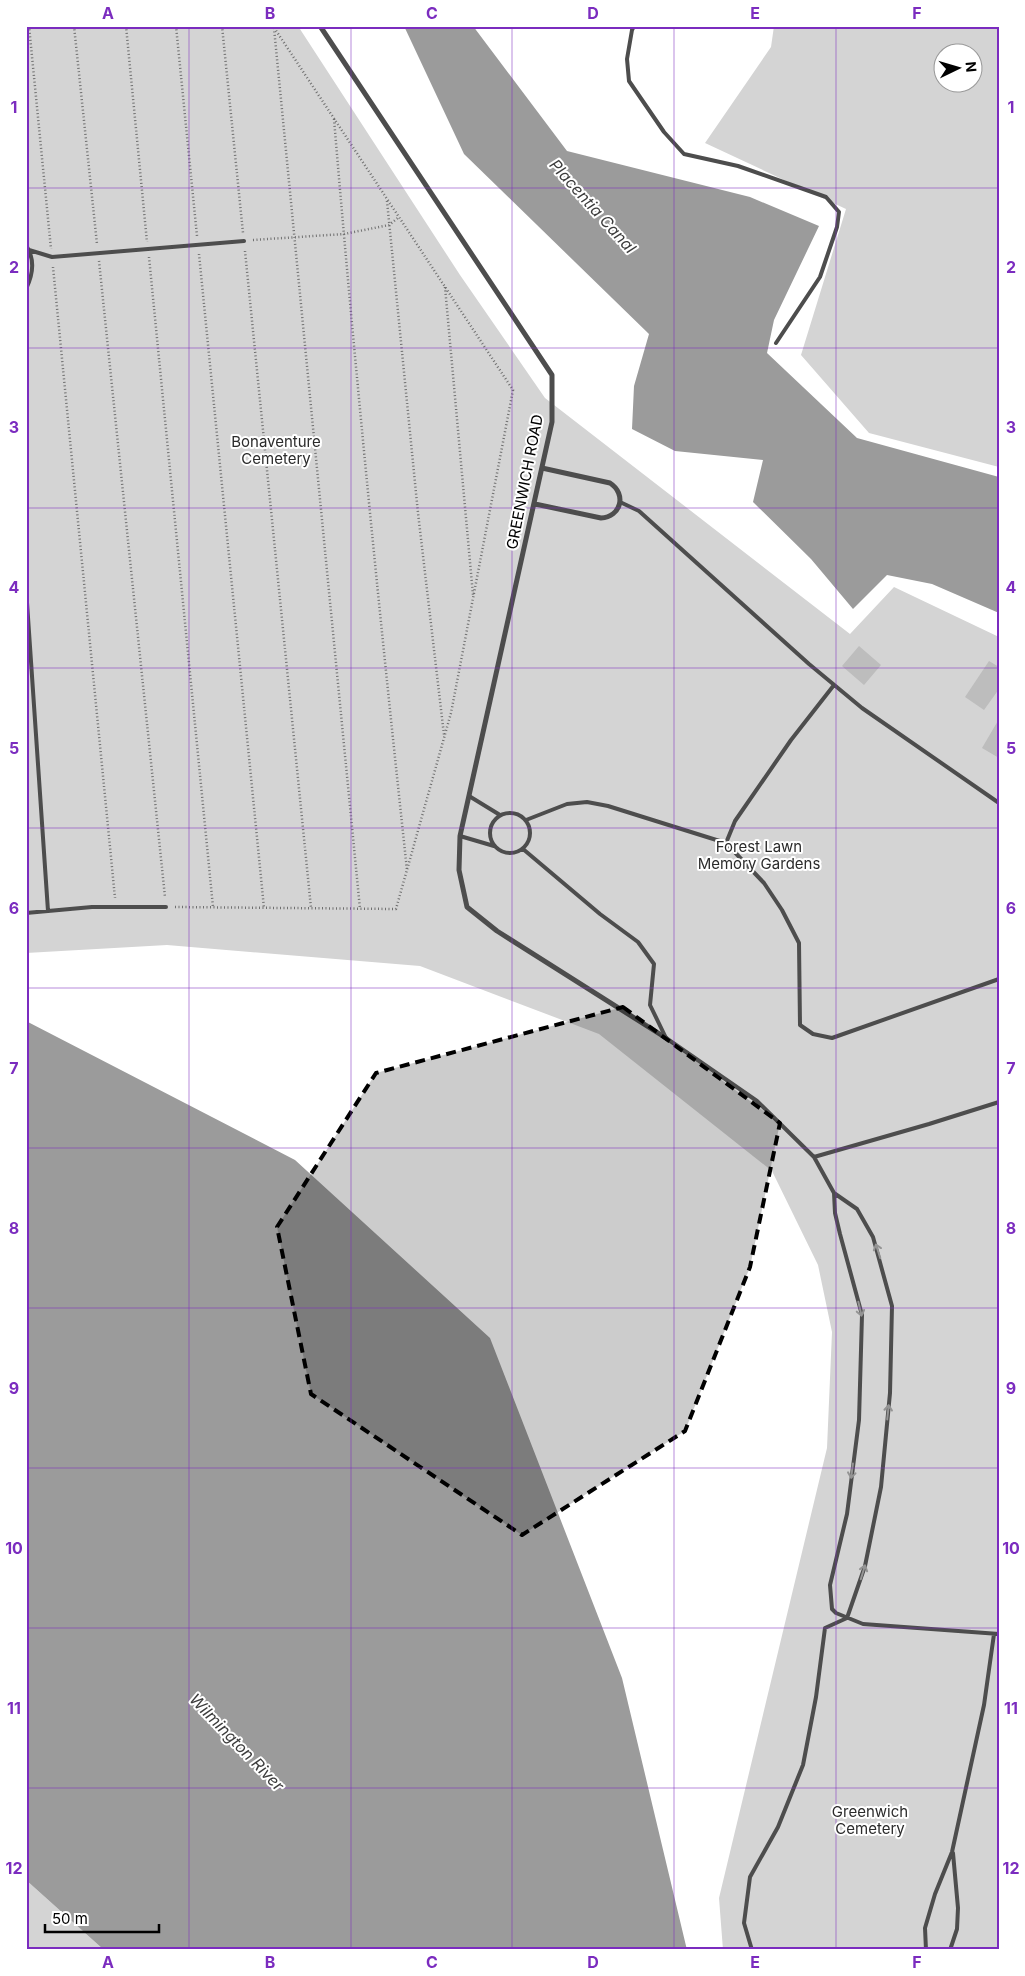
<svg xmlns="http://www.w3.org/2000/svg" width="1025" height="1976" viewBox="0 0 1025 1976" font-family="Inter,sans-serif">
	<rect width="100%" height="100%" fill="#fff"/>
	<!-- green -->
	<path fill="#d4d4d4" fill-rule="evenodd" d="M26,26H298L460,275L545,398L850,634L894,587L999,637V1950H723L719,1898L827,1448L832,1332L818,1265L772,1171L599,1034L420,966L167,945L26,953Z
		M774,26H999V467L869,433L801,355L846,209L705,143L771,47ZM942,52H972V82H942Z
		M26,1880L104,1950H26Z"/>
	<!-- water -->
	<path fill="#9b9b9b" d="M404,26H473L567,151L750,197L819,226L774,320L767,353L857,438L999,477V613L932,584L887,575L853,609L811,559L753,502L763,460L675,451L632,429L634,386L649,334L464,154Z
		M26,1021L295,1160L490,1338L622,1678L687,1950H104L26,1880Z"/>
	<!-- building -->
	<path fill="#bdbdbd" d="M859,646L881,665L864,685L842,666Z
		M989,661L999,667V689L984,710L965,697Z
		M999,719V758L982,748Z"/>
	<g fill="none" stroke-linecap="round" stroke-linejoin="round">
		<!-- path -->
		<path stroke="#6f6f6f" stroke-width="2.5" stroke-dasharray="1 2.5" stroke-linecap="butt" d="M29,26L51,249
			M74,26L97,244
			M126,26L147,242
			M176,26L197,236
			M222,26L243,233
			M274,28L360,909
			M334,119C355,370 380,620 407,870
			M387,201L418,513L444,735
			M253,240L344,234L389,225L399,217
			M245,251L311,908
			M199,254L264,908
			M149,257L213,907
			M99,261L165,897
			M53,267L115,898
			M445,287L473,595
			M175,907L396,909L451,713L513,390L273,26"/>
		<!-- lane -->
		<path stroke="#4d4d4d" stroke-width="4" d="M634,26L632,30L627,59L629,81L664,132L684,154L738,166L826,197L839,212L837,227L820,277L776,343
			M26,245C35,259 33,275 26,289
			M29,250L52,257L244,241
			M620,502L639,511L809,664L862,708L999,803
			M26,588L48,911
			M469,796L500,815
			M490 833a20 20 0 1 1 40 0a20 20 0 1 1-40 0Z
			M526,820L567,804L587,802L608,806L726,843L764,883L782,910L799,943L800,1025L813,1034L832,1038L999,979
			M460,836L494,846
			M726,843L735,821L791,740L834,685
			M523,849L600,914L638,942L654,964L650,1005L666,1038L757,1101L814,1157L834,1193L835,1213L840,1234L862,1315L859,1420L847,1514L830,1585L832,1609L836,1613L863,1624L999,1634
			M26,913L92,907H166
			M814,1157L929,1124L999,1102
			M752,1950L744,1923L750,1877L778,1827L803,1765L816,1697L825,1628L847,1618L865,1566L881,1487L890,1393L892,1306L873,1237L857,1209L834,1193
			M926,1950L925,1928L935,1894L952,1852L984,1705L994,1634
			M950,1950L957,1929L958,1908L953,1853"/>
		<!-- street -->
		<path stroke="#4d4d4d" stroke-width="5" d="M320,26L552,375V422L460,836L459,870L467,907L497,931L666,1038
			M535,504L601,518C621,517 627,494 610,483L542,468"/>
	</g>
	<!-- one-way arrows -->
	<defs><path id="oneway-shaft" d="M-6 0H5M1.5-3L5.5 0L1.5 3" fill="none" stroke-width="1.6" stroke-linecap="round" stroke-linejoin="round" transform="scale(1.25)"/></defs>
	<g stroke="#949494">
		<use href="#oneway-shaft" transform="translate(878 1251) rotate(-108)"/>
		<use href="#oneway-shaft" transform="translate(860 1309) rotate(77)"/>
		<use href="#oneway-shaft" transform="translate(888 1412) rotate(-84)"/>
		<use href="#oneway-shaft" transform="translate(852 1471) rotate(97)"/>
		<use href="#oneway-shaft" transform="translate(863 1572) rotate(-73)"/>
	</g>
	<!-- marked area -->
	<path fill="#000" fill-opacity="0.2" stroke="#000" stroke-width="4" stroke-dasharray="10 6" stroke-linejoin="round" d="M623,1007L780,1123L750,1267L685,1431L522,1535L311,1394L277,1227L376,1073Z"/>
	<!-- grid -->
	<path fill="none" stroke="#7b2cbf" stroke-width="1" stroke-opacity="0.55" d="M189,26V1950M351,26V1950M512,26V1950M674,26V1950M836,26V1950M26,188H999M26,348H999M26,508H999M26,668H999M26,828H999M26,988H999M26,1148H999M26,1308H999M26,1468H999M26,1628H999M26,1788H999"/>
	<g text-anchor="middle" stroke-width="4" stroke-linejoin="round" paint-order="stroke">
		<!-- park labels -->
		<g font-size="15" fill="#2b2b2b" stroke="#fff">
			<text x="276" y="447">Bonaventure<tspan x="276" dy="17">Cemetery</tspan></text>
			<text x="759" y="852">Forest Lawn<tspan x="759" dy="17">Memory Gardens</tspan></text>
			<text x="870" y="1817">Greenwich<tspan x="870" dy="17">Cemetery</tspan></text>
		</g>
		<!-- street labels -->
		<g font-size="15" fill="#000" stroke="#fff">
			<text transform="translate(525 482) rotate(-79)" y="5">GREENWICH ROAD</text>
		</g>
		<!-- water labels -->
		<g font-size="16" font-style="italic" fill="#3c3c3c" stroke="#fff">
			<text transform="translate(593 206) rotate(48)" y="6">Placentia Canal</text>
			<text transform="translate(237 1742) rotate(46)" y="6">Wilmington River</text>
		</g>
	</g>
	<!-- border -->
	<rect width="1025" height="1976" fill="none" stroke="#ffffff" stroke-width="55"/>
	<!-- north arrow -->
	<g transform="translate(958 68) rotate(85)"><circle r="24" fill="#ffffff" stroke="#999999"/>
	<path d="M0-4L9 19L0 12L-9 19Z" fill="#000000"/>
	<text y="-8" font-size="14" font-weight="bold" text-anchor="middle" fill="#000000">N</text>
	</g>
	<!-- scale -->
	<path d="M45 1924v8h114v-8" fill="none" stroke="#000000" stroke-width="2.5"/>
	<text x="52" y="1924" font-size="15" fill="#000000" stroke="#ffffff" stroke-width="4" paint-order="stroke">50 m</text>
	<rect x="28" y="28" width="970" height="1920" fill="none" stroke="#7b2cbf" stroke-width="2"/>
	<g font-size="16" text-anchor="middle" font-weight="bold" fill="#7b2cbf">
		<text x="108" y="19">A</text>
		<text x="270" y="19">B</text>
		<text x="432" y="19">C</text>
		<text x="593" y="19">D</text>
		<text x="755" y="19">E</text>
		<text x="917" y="19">F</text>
		<text x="14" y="113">1</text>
		<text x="1011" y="113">1</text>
		<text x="14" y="273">2</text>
		<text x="1011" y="273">2</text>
		<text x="14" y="433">3</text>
		<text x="1011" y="433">3</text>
		<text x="14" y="593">4</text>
		<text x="1011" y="593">4</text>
		<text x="14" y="754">5</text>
		<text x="1011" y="754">5</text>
		<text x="14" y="914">6</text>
		<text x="1011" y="914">6</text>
		<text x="14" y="1074">7</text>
		<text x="1011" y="1074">7</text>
		<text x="14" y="1234">8</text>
		<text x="1011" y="1234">8</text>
		<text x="14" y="1394">9</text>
		<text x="1011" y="1394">9</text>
		<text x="14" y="1554">10</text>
		<text x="1011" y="1554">10</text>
		<text x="14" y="1714">11</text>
		<text x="1011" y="1714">11</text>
		<text x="14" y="1874">12</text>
		<text x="1011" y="1874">12</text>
		<text x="108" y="1968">A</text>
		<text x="270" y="1968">B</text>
		<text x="432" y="1968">C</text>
		<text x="593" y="1968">D</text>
		<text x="755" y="1968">E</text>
		<text x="917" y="1968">F</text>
	</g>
</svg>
